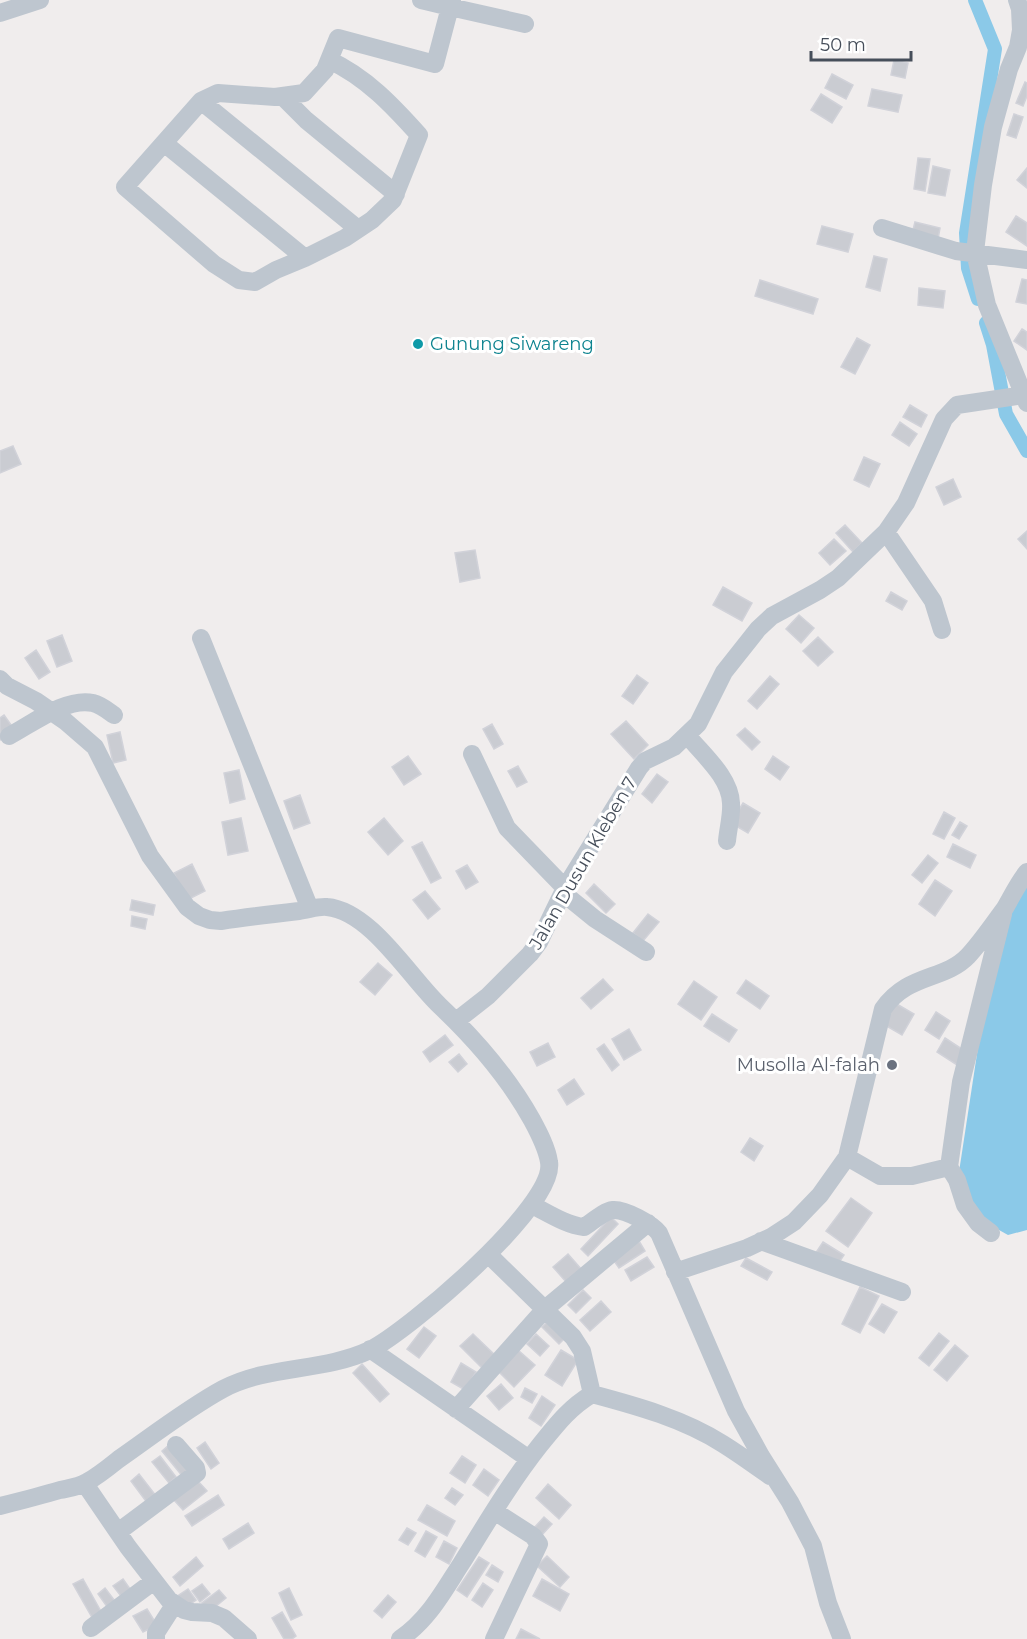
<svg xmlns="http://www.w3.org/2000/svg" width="1027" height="1639" viewBox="0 0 1027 1639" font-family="Montserrat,sans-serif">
	<rect width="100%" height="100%" fill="#f0eded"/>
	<!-- water -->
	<path fill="#8bc9e8" d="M1027,883V1230L1008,1235L981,1220L959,1172L984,1008L1003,936L1014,906Z"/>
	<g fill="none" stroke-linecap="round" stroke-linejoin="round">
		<!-- canal -->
		<path stroke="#8bc9e8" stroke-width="14" d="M975,0L995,49L966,233L968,268L978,299
			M986,323L993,345L1006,414L1027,451"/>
	</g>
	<!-- building -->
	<path fill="#caccd2" stroke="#d1d2d9" stroke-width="1.5" d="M894,60L908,63L905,78L891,75Z
		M832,74L853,85L846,99L825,88Z
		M1025,82L1027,83V96L1023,106L1016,103Z
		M872,89L902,95L898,112L868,106Z
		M821,94L842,107L832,123L811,110Z
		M1014,114L1023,117L1016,138L1007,135Z
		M918,158L930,159L925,191L914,189Z
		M933,166L950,170L945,196L928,193Z
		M1027,168V188L1017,180Z
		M1016,216L1027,223V246L1006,232Z
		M915,222L940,228L938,239L912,234Z
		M822,226L853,234L848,252L817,244Z
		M874,256L887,259L880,291L866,287Z
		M1022,279L1027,280V304L1016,302Z
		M760,280L818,299L813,314L755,296Z
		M919,288L945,291L943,308L918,305Z
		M1022,329L1027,332V350L1014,341Z
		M857,338L870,345L855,374L841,367Z
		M910,405L927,415L921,427L903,417Z
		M900,422L917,434L909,446L892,435Z
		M13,446L21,464L0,473V451Z
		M864,457L880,464L869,487L854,480Z
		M953,479L961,497L944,505L936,487Z
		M845,525L862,543L853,552L836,533Z
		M1027,531V549L1018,539Z
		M834,539L846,551L830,565L819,553Z
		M475,550L480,578L460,582L455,553Z
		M723,587L752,603L742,621L713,605Z
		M891,592L907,601L902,610L886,601Z
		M799,615L814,628L801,643L786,629Z
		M62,635L72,661L57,667L47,641Z
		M818,637L833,652L818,666L803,651Z
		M36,650L50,672L39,679L25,658Z
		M637,675L648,683L633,704L622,696Z
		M770,676L779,684L757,709L748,701Z
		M4,715L14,729L0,740V718Z
		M626,721L648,745L634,759L611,734Z
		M492,724L503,744L494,749L483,729Z
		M745,728L760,742L752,750L737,735Z
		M120,732L126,760L113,763L107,735Z
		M408,756L421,774L404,785L392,767Z
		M773,756L789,767L780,780L765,769Z
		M518,766L527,782L517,787L508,771Z
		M239,770L245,799L230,803L224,773Z
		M657,774L668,782L652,803L642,794Z
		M300,795L310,823L294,829L284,801Z
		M743,803L760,813L748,833L731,823Z
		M944,812L955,818L944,839L933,834Z
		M241,818L248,851L228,855L222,822Z
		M384,818L403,841L388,855L368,832Z
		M960,822L967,826L959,839L952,835Z
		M422,842L441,878L431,883L412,847Z
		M953,844L976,855L970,868L947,857Z
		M928,855L938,863L922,883L912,875Z
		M192,864L205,891L187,900L174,873Z
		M467,865L478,882L466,889L456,871Z
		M935,880L952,891L935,916L919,904Z
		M594,884L615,904L606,913L586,893Z
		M425,891L440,909L428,919L413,900Z
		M132,900L155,905L153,915L130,910Z
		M648,914L659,922L643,941L633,933Z
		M132,916L147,919L145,929L131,926Z
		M378,963L392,975L375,995L360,982Z
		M603,979L613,990L591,1009L581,998Z
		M746,980L769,996L760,1009L737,993Z
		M694,981L717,997L701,1020L678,1004Z
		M895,1003L914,1014L902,1035L883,1024Z
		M936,1012L950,1021L939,1039L925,1030Z
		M712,1014L737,1030L729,1042L704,1026Z
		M629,1029L641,1050L624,1060L612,1039Z
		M445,1035L453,1045L430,1062L423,1052Z
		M945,1038L965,1051L957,1065L937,1052Z
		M548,1043L555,1057L537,1066L530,1052Z
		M604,1044L619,1065L612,1071L597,1049Z
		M459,1054L467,1064L458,1072L449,1062Z
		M574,1079L584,1094L567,1105L558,1090Z
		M750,1138L763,1146L754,1161L741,1152Z
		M851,1198L872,1213L848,1247L826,1231Z
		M611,1217L618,1224L588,1256L581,1249Z
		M639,1241L645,1251L619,1268L612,1258Z
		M823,1242L844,1255L836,1267L815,1254Z
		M568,1254L582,1270L567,1283L553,1267Z
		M647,1257L654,1267L631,1281L625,1270Z
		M746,1258L772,1272L767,1280L741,1266Z
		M860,1287L879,1296L860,1333L842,1324Z
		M583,1290L591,1298L576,1313L568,1305Z
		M601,1301L611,1312L590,1331L580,1320Z
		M882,1304L897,1312L884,1333L869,1324Z
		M549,1320L566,1337L559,1344L542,1327Z
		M424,1327L436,1336L419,1358L407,1349Z
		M939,1333L949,1341L929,1366L919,1358Z
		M473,1334L496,1356L483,1369L460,1346Z
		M536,1334L549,1346L540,1356L527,1344Z
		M955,1345L968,1356L947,1381L934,1370Z
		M518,1350L535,1365L514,1387L498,1371Z
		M561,1350L578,1360L562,1386L545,1375Z
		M461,1363L476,1372L465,1390L451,1382Z
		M362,1364L389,1394L380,1402L353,1373Z
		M501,1384L513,1398L499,1410L487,1396Z
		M525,1388L537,1394L532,1403L521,1397Z
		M542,1396L555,1405L541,1426L529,1418Z
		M205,1442L219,1463L211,1469L197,1448Z
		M170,1444L191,1470L183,1477L162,1451Z
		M160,1456L176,1477L169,1483L152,1462Z
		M462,1456L476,1465L465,1483L450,1473Z
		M484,1469L499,1480L488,1496L473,1485Z
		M139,1474L157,1497L148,1504L131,1481Z
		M197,1480L207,1491L183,1510L174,1500Z
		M548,1484L571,1505L559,1519L536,1498Z
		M452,1488L463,1495L455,1505L445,1498Z
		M218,1495L224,1505L192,1526L185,1516Z
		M427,1505L455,1521L447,1536L418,1520Z
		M544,1517L552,1524L541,1536L533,1529Z
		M248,1523L254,1533L229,1549L223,1539Z
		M407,1528L416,1533L408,1545L399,1540Z
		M426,1531L437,1537L425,1557L415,1551Z
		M444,1541L457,1548L449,1564L436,1557Z
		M547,1556L569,1577L560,1587L537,1566Z
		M196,1557L203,1566L180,1586L173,1577Z
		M479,1557L489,1563L467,1597L457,1590Z
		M492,1565L503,1572L498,1582L486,1575Z
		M83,1579L103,1615L94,1621L73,1584Z
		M123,1579L133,1593L124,1600L113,1586Z
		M542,1579L569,1594L560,1611L533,1596Z
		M483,1583L493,1590L482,1607L472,1600Z
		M202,1584L210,1594L200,1602L192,1591Z
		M105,1588L118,1605L110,1611L98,1594Z
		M289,1588L302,1615L291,1620L279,1593Z
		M188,1589L196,1600L185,1608L176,1597Z
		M219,1590L226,1598L209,1612L202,1603Z
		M388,1595L396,1602L382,1618L374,1611Z
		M147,1609L157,1625L143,1632L133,1616Z
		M282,1612L296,1636L292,1639H284L272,1618Z
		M521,1629L540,1639H516Z"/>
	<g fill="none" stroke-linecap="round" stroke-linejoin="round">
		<!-- minor -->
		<path stroke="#bec6cf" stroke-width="18" d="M452,0L450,7L525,24
			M1017,0L1020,9L1021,30L1018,47L1009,69L993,127L983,185L975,252L987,305L1027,403
			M0,13L40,0
			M329,60C366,77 393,106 419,135L393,200L372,220L345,238L305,258L276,270L255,282L239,280L214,264L125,187L201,101L218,93L275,97L304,93L325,70L338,38L435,64L450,7L421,0
			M282,96L306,120L396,194
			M201,101L358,229
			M164,143L305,258
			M882,228L956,251L1027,260
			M886,532L933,601L942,630
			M201,638L310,909
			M0,679L7,686L36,701L65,721L95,747L150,856L187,907L199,916L210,920L221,921C247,917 273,914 299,911C308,910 319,906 327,907C371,911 410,978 440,1006C476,1040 508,1077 532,1120C539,1133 547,1148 549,1162C557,1205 408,1331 370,1350C323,1372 268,1365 223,1389C188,1408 152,1436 119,1459C109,1467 98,1476 87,1482C79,1487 69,1488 60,1490C40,1496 20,1501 0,1506
			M687,735C703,755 730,777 731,803C732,815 728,829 727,841
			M9,736C32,724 66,697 93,703C101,705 107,710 114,715
			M472,754L507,828L565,888
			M563,893L595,919L646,952
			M456,1021L488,996L530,954L539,942L565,888L639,768L645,761L674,747L698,724L724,672L758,629L772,616L820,590L838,578L886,532L906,503L944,419L957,405L1024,395
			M847,1157L880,1176H912L949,1167L957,1180L965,1205L978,1223L991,1233
			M949,1167L961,1082L1003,914
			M532,1205C548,1213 566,1225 584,1227C592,1222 604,1211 613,1210C625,1209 652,1224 659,1233L736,1411L761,1456L790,1502L813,1546L828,1603L842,1639
			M761,1241L902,1292
			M488,1254L573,1337L582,1351L592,1394
			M675,1272L747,1248L771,1237L794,1222L820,1195L847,1157L883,1009C908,973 944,981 968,956C981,942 994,923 1005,908C1012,896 1018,883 1027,872
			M370,1349L529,1459
			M456,1409L545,1309L648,1223
			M85,1484L128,1547L169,1600L184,1610L192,1612L212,1613L224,1618L248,1639
			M494,1511L533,1536L539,1544L494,1639
			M118,1532L197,1473L196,1468L176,1445
			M91,1628L154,1581
			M156,1639V1633L174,1605
			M400,1639C428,1620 443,1592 461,1564C486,1524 510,1483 540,1445C557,1424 569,1408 592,1394C637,1406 684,1419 723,1444C739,1454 754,1465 770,1476"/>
	</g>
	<!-- markers -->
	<circle fill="#0f9aa8" stroke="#fff" stroke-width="2" cx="418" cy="344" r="6"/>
	<circle fill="#6b7280" stroke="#fff" stroke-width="2" cx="892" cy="1065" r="6"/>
	<g text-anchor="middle" stroke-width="6" stroke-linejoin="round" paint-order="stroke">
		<!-- culture labels -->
		<g font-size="18" fill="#0d838f" stroke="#fff" text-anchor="start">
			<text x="430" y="350">Gunung Siwareng</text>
		</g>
		<!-- street labels -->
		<g font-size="18" fill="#464e5a" stroke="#fff">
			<text transform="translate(583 863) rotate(-60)" y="6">Jalan Dusun Kleben 7</text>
		</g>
		<!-- worship labels -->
		<g font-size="18" fill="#5b616d" stroke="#fff" text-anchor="end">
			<text x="880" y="1071">Musolla Al-falah</text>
		</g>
	</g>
	<!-- scale -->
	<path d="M811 51v9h100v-9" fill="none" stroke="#464e5a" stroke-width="3"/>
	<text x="820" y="51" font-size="18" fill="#464e5a" stroke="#ffffff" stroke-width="4.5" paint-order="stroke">50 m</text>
</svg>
